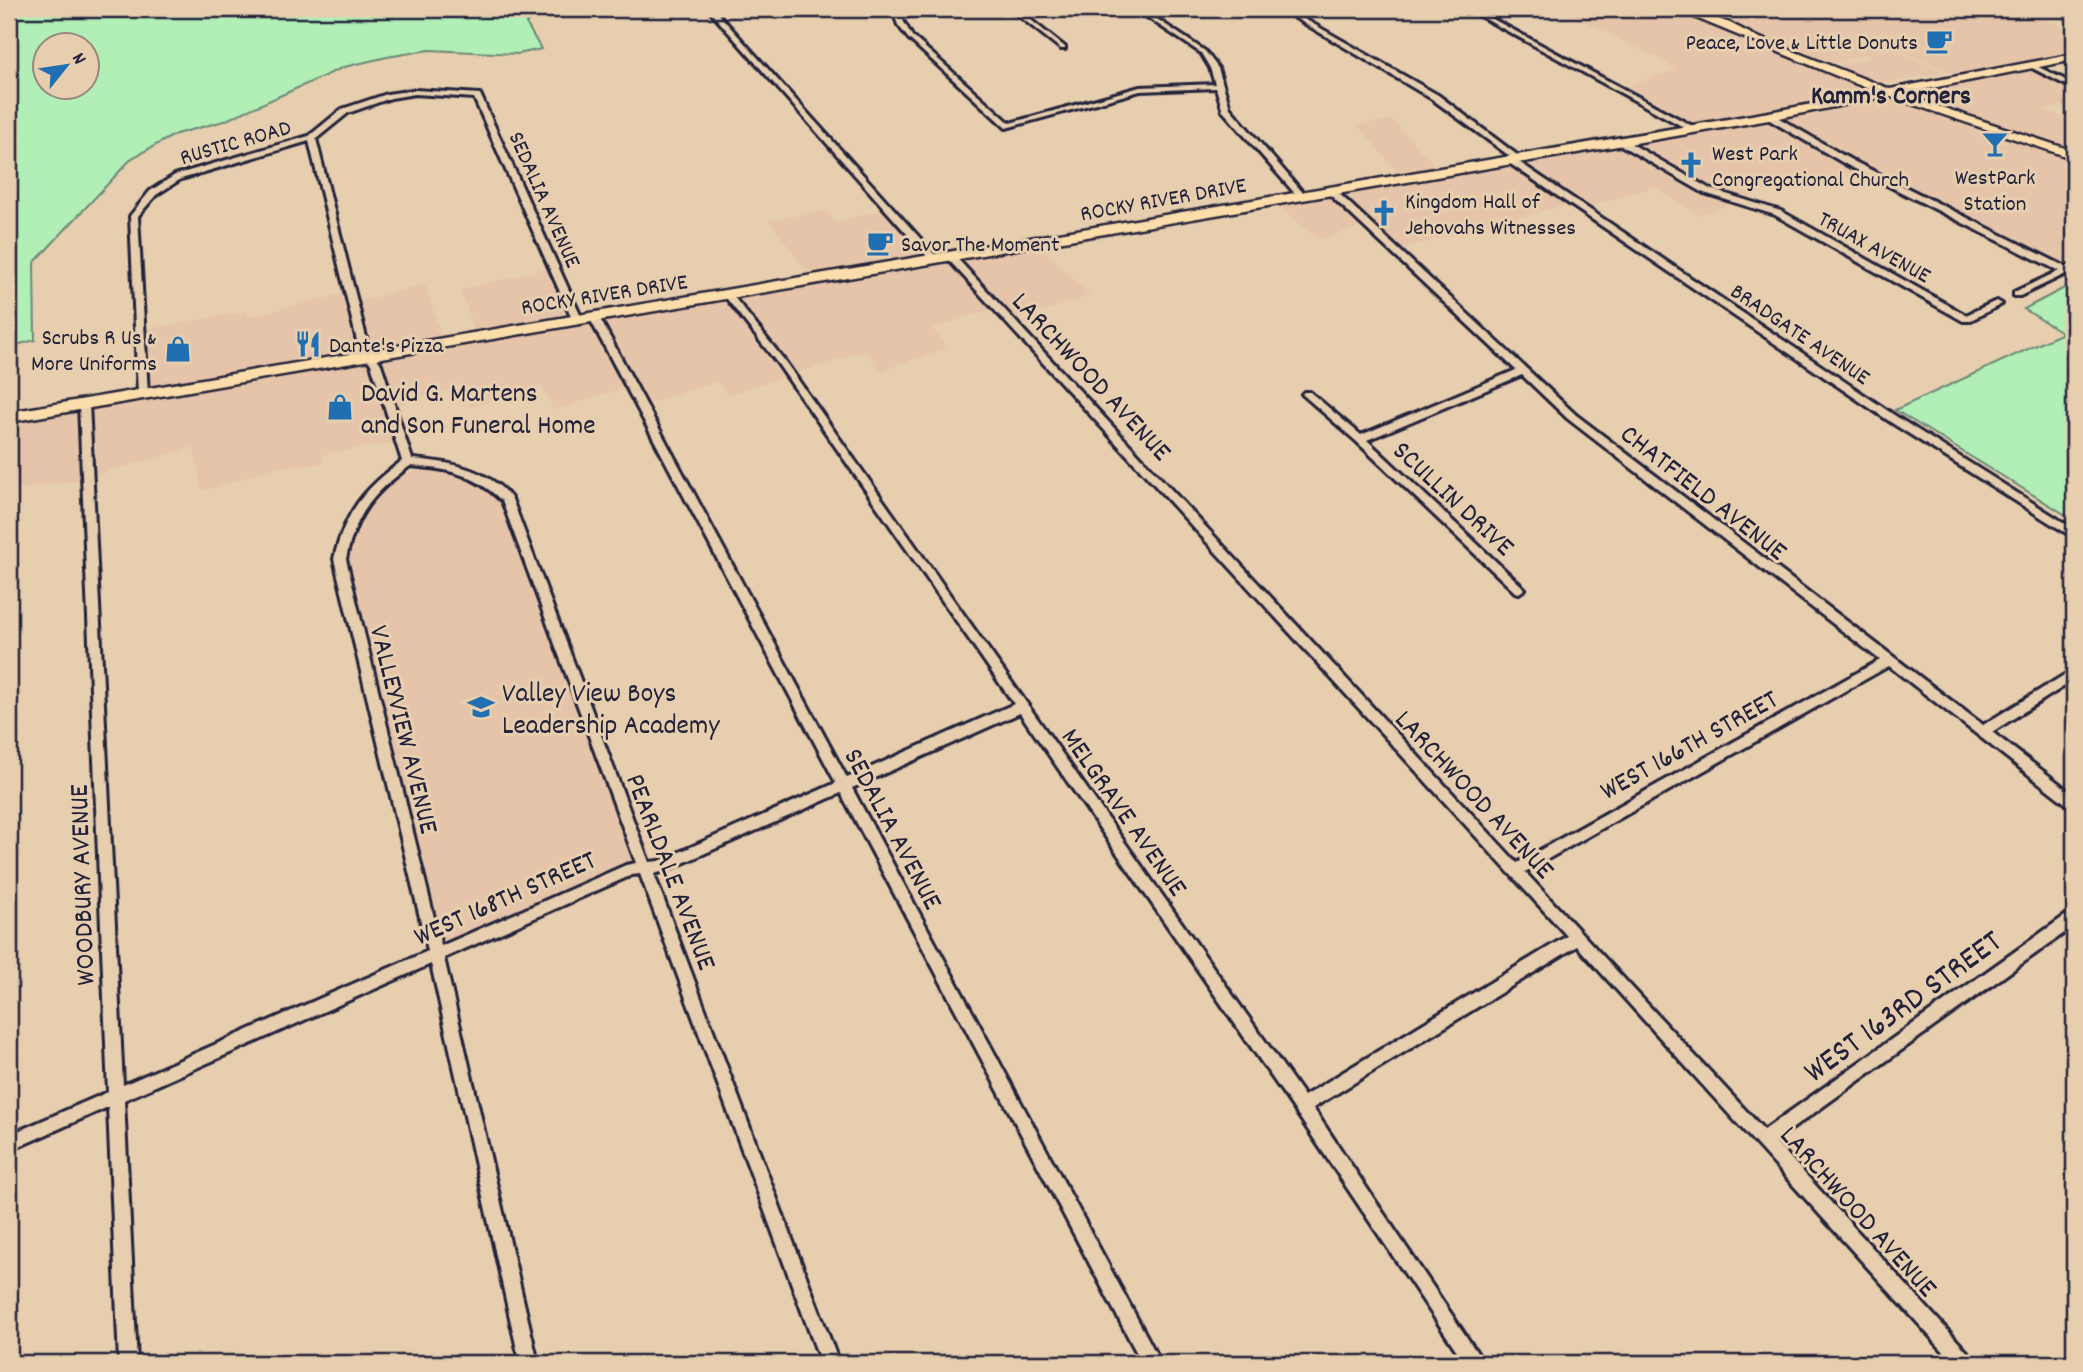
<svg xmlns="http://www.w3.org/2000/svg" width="2083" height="1372" viewBox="0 0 2083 1372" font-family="Dekko,sans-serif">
	<rect width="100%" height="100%" fill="#e6ceae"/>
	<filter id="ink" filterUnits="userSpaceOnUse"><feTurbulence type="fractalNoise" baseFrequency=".0143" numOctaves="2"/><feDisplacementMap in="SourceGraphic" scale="14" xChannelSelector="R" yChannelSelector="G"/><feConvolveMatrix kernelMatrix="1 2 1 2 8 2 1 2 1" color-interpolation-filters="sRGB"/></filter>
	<g filter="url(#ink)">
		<!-- built -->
		<path fill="#e5c4a9" d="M1559,9H1676L1704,20L1680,9H2021L2074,32V57L1965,79L1891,46L1868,54L1894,49L1943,72L1889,83L1874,80L1837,65L1872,58L1866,54L1822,67L1890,95L2031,67L2074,88V102L2043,110L2074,121V277L2068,280L1852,172L1830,183L1805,187L1793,181L1700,215L1654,187L1587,207L1516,161L1698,129L1622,88L1676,70L1664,61Z
			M1392,120L1442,173L1506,161L1571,204L1392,251L1365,226L1318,239L1274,202L1403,179L1358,125Z
			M884,209L930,261L1037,243L1090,296L1015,320L1002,306L932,328L947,348L880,371L865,351L727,395L718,381L637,407L626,387L554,410L541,385L471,407L462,386L386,408L396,442L324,454L320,464L276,467L202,491L194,447L77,480L9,491V420L147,396L143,330L247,311L249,317L354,291L357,302L425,285L442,338L475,332L461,290L549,268L573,322L813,280L769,220L826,211L836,223Z
			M440,469L462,474L484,485L500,504L632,860L444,945L349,555L353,533L364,510L381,489L399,477L420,470Z"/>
		<!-- green -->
		<path fill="#b2efb6" stroke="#6a8878" stroke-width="2" fill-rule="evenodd" d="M9,9H561L545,12L526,23L541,49L518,54L429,50L387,57L344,67L224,121L176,134L132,158L34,263L35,340L9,347ZM46,46H88V88H46Z
			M2074,283V520L1895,410L2063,333L2024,309Z"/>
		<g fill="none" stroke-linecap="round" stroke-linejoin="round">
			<!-- street casing -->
			<g stroke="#22223b" stroke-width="6">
				<path id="street" d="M708,9H714L936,256V260H930Z
					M892,9H898L900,13L954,9L951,11L901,17L912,36L1010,123L1140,87L1215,84L1210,68L1201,53L1135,9H1142L1205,51L1218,68L1230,108L1305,195L1298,197L1223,111L1216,88L1140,91L1006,128L908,38L898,25Z
					M1010,9H1017L1065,47V49H1061Z
					M1280,9H1287L1438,95L1521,158L1516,160L1900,419L2074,529V538L1892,423L1506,161V157H1511L1432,99Z
					M1467,9H1474L1696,128L1689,130Z
					M2030,63L2074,84V89L2026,65Z
					M415,90L480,94L582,319L577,322L572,319L474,98L415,94L391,98L348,113L316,139L368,345L381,364L412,459C449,462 488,468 512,499L649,862L659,861L836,783L589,317L591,315L594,314L599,317L847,778L1014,704L778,364L723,294L727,291L730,292L784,360L1304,1096L1567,936L947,258V254H953L1517,863L1880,660L1568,419L1522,375L1367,440L1525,589L1519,593L1515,592L1356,441L1302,394L1304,392H1310L1361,435L1516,370L1327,192V188H1333L1576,415L1983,725L2074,669V680L1992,732L2074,795V808L2069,806L1889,666L1525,872L1764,1130L2069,913L2074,912V926L1775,1141L1972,1357L1975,1363H1954L1577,946L1313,1108L1484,1363H1465L1296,1112L1020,713L852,788L1161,1363H1142L841,793L665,871L654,874L839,1363H821L640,874L632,875L444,958L538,1363H520L431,964L124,1100L137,1363H119L108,1107L9,1151V1135L108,1092L79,404L84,401L89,404L123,1085L428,951L334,559C345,512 364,489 402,461L371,364L358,345L309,141L181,179L156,195L138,216L148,394L143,397L138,394L130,216L150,191L175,175L309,136L342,109L387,94ZM410,466C449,469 473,473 502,501L636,863L626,865L441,946L346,559C356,513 373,493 410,466Z
					M1766,114H1772L1853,161L2066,267L2074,264V270L2020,296H2014V292L2059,271L1847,165L1766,118Z
					M1617,139H1623L1710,189L1781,211L1966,315L1994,302L1997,301L2002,304L1969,321H1963L1775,215L1704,193L1617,143Z"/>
			</g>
			<!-- primary casing -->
			<g stroke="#22223b" stroke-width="5">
				<path id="primary" d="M1674,9H1688L1730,23L1755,36L1890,89L2074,54V60L1902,94L2074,151V159L1888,96L1769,120L9,422V412L1769,112L1876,92Z"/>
			</g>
			<!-- street -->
			<use href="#street" fill="#e6ceae" fill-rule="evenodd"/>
			<!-- primary -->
			<use href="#primary" fill="#fbddab" fill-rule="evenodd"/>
		</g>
	</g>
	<!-- icons -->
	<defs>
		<g id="cafe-bare" transform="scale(2.1)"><path d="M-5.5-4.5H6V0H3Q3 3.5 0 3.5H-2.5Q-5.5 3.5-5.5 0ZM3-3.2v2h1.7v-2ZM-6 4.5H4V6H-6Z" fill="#1f6fb2" stroke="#e6ceae" stroke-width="2.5" paint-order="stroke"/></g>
		<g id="bar-bare" transform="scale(2.1)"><path d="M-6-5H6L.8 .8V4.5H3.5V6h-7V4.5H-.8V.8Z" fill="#1f6fb2" stroke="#e6ceae" stroke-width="2.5" paint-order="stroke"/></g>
		<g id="church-bare" transform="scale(2.1)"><path d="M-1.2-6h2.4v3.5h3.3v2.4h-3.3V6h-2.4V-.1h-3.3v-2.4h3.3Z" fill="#1f6fb2" stroke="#e6ceae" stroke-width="2.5" paint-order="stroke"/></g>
		<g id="restaurant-bare" transform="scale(2.1)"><path d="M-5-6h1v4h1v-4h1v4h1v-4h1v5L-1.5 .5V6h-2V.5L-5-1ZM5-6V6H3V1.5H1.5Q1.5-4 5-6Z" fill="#1f6fb2" stroke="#e6ceae" stroke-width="2.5" paint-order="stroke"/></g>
		<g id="shop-bare" transform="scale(2.1)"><path d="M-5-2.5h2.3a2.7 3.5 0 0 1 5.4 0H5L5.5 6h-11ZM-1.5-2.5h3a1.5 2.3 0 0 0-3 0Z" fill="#1f6fb2" stroke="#e6ceae" stroke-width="2.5" paint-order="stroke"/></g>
		<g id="school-bare" transform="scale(2.1)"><path d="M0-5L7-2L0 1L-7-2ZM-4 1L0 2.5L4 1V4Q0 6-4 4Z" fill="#1f6fb2" stroke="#e6ceae" stroke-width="2.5" paint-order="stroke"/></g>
	</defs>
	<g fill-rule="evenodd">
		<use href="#cafe-bare" x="1939" y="41"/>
		<use href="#bar-bare" x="1995" y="144"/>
		<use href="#church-bare" x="1691" y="165"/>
		<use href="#church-bare" x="1384" y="213"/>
		<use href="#cafe-bare" x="880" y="243"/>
		<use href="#restaurant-bare" x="308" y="344"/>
		<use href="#shop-bare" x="178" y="349"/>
		<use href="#shop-bare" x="340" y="407"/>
		<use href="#school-bare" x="481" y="707"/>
	</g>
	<g text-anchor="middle" stroke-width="6" stroke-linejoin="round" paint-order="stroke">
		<!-- far-poi labels -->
		<g font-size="23" fill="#22223b" stroke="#e6ceae" text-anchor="start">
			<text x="1918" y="49" text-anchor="end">Peace, Love &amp; Little Donuts</text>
			<text x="1712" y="160">West Park<tspan x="1712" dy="26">Congregational Church</tspan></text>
			<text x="1995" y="184" text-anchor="middle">WestPark<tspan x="1995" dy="26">Station</tspan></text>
			<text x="1405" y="208">Kingdom Hall of<tspan x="1405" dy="26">Jehovahs Witnesses</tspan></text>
			<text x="901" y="251">Savor The Moment</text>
			<text x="157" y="344" text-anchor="end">Scrubs R Us &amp;<tspan x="157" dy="26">More Uniforms</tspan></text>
			<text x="329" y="352">Dante's Pizza</text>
		</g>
		<!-- far-street labels -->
		<g font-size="23" fill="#22223b" stroke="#e6ceae">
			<text transform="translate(235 141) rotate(-16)" y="8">RUSTIC ROAD</text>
			<text transform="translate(1163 198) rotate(-10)" y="8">ROCKY RIVER DRIVE</text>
			<text transform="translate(546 199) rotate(66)" y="8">SEDALIA AVENUE</text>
			<text transform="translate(1875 246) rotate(29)" y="8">TRUAX AVENUE</text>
			<text transform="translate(604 293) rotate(-9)" y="8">ROCKY RIVER DRIVE</text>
			<text transform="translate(1801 333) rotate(34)" y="8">BRADGATE AVENUE</text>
		</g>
		<!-- far-quarter labels -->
		<g font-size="26" font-weight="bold" fill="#22223b" stroke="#e6ceae">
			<text x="1891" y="103">Kamm's Corners</text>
		</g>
		<!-- street labels -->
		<g font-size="28" fill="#22223b" stroke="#e6ceae">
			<text transform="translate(1093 375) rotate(47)" y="10">LARCHWOOD AVENUE</text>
			<text transform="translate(1705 491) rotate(38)" y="10">CHATFIELD AVENUE</text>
			<text transform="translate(1455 497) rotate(43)" y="10">SCULLIN DRIVE</text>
			<text transform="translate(406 729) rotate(76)" y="10">VALLEYVIEW AVENUE</text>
			<text transform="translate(1688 743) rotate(-29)" y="10">WEST 166TH STREET</text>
			<text transform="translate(1476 793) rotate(47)" y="10">LARCHWOOD AVENUE</text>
			<text transform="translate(1126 811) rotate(55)" y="10">MELGRAVE AVENUE</text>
			<text transform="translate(895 828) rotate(62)" y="10">SEDALIA AVENUE</text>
			<text transform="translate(673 871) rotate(69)" y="10">PEARLDALE AVENUE</text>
			<text transform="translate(80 885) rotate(-92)" y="10">WOODBURY AVENUE</text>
			<text transform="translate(504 896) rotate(-24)" y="10">WEST 168TH STREET</text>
			<text transform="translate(1860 1210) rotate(48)" y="10">LARCHWOOD AVENUE</text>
		</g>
		<!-- poi labels -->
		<g font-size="28" fill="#22223b" stroke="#e6ceae" text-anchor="start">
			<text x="361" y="401">David G. Martens<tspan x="361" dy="32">and Son Funeral Home</tspan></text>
			<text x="502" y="701">Valley View Boys<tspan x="502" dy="32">Leadership Academy</tspan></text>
		</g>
		<!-- near-street labels -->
		<g font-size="33" fill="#22223b" stroke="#e6ceae">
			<text transform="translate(1901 1004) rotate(-36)" y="12">WEST 163RD STREET</text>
		</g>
	</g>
	<!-- margin -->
	<rect width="2083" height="1372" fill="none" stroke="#e6ceae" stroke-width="35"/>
	<rect x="18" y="18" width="2048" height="1337" fill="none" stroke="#22223b" stroke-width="2.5" filter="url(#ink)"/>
	<!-- north arrow -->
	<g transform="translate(66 66) rotate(60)"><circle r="33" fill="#e6ceae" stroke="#988980" stroke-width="2"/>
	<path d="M0-5L12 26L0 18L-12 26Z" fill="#1f6fb2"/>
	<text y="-10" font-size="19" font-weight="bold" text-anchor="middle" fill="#22223b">N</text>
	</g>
</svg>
